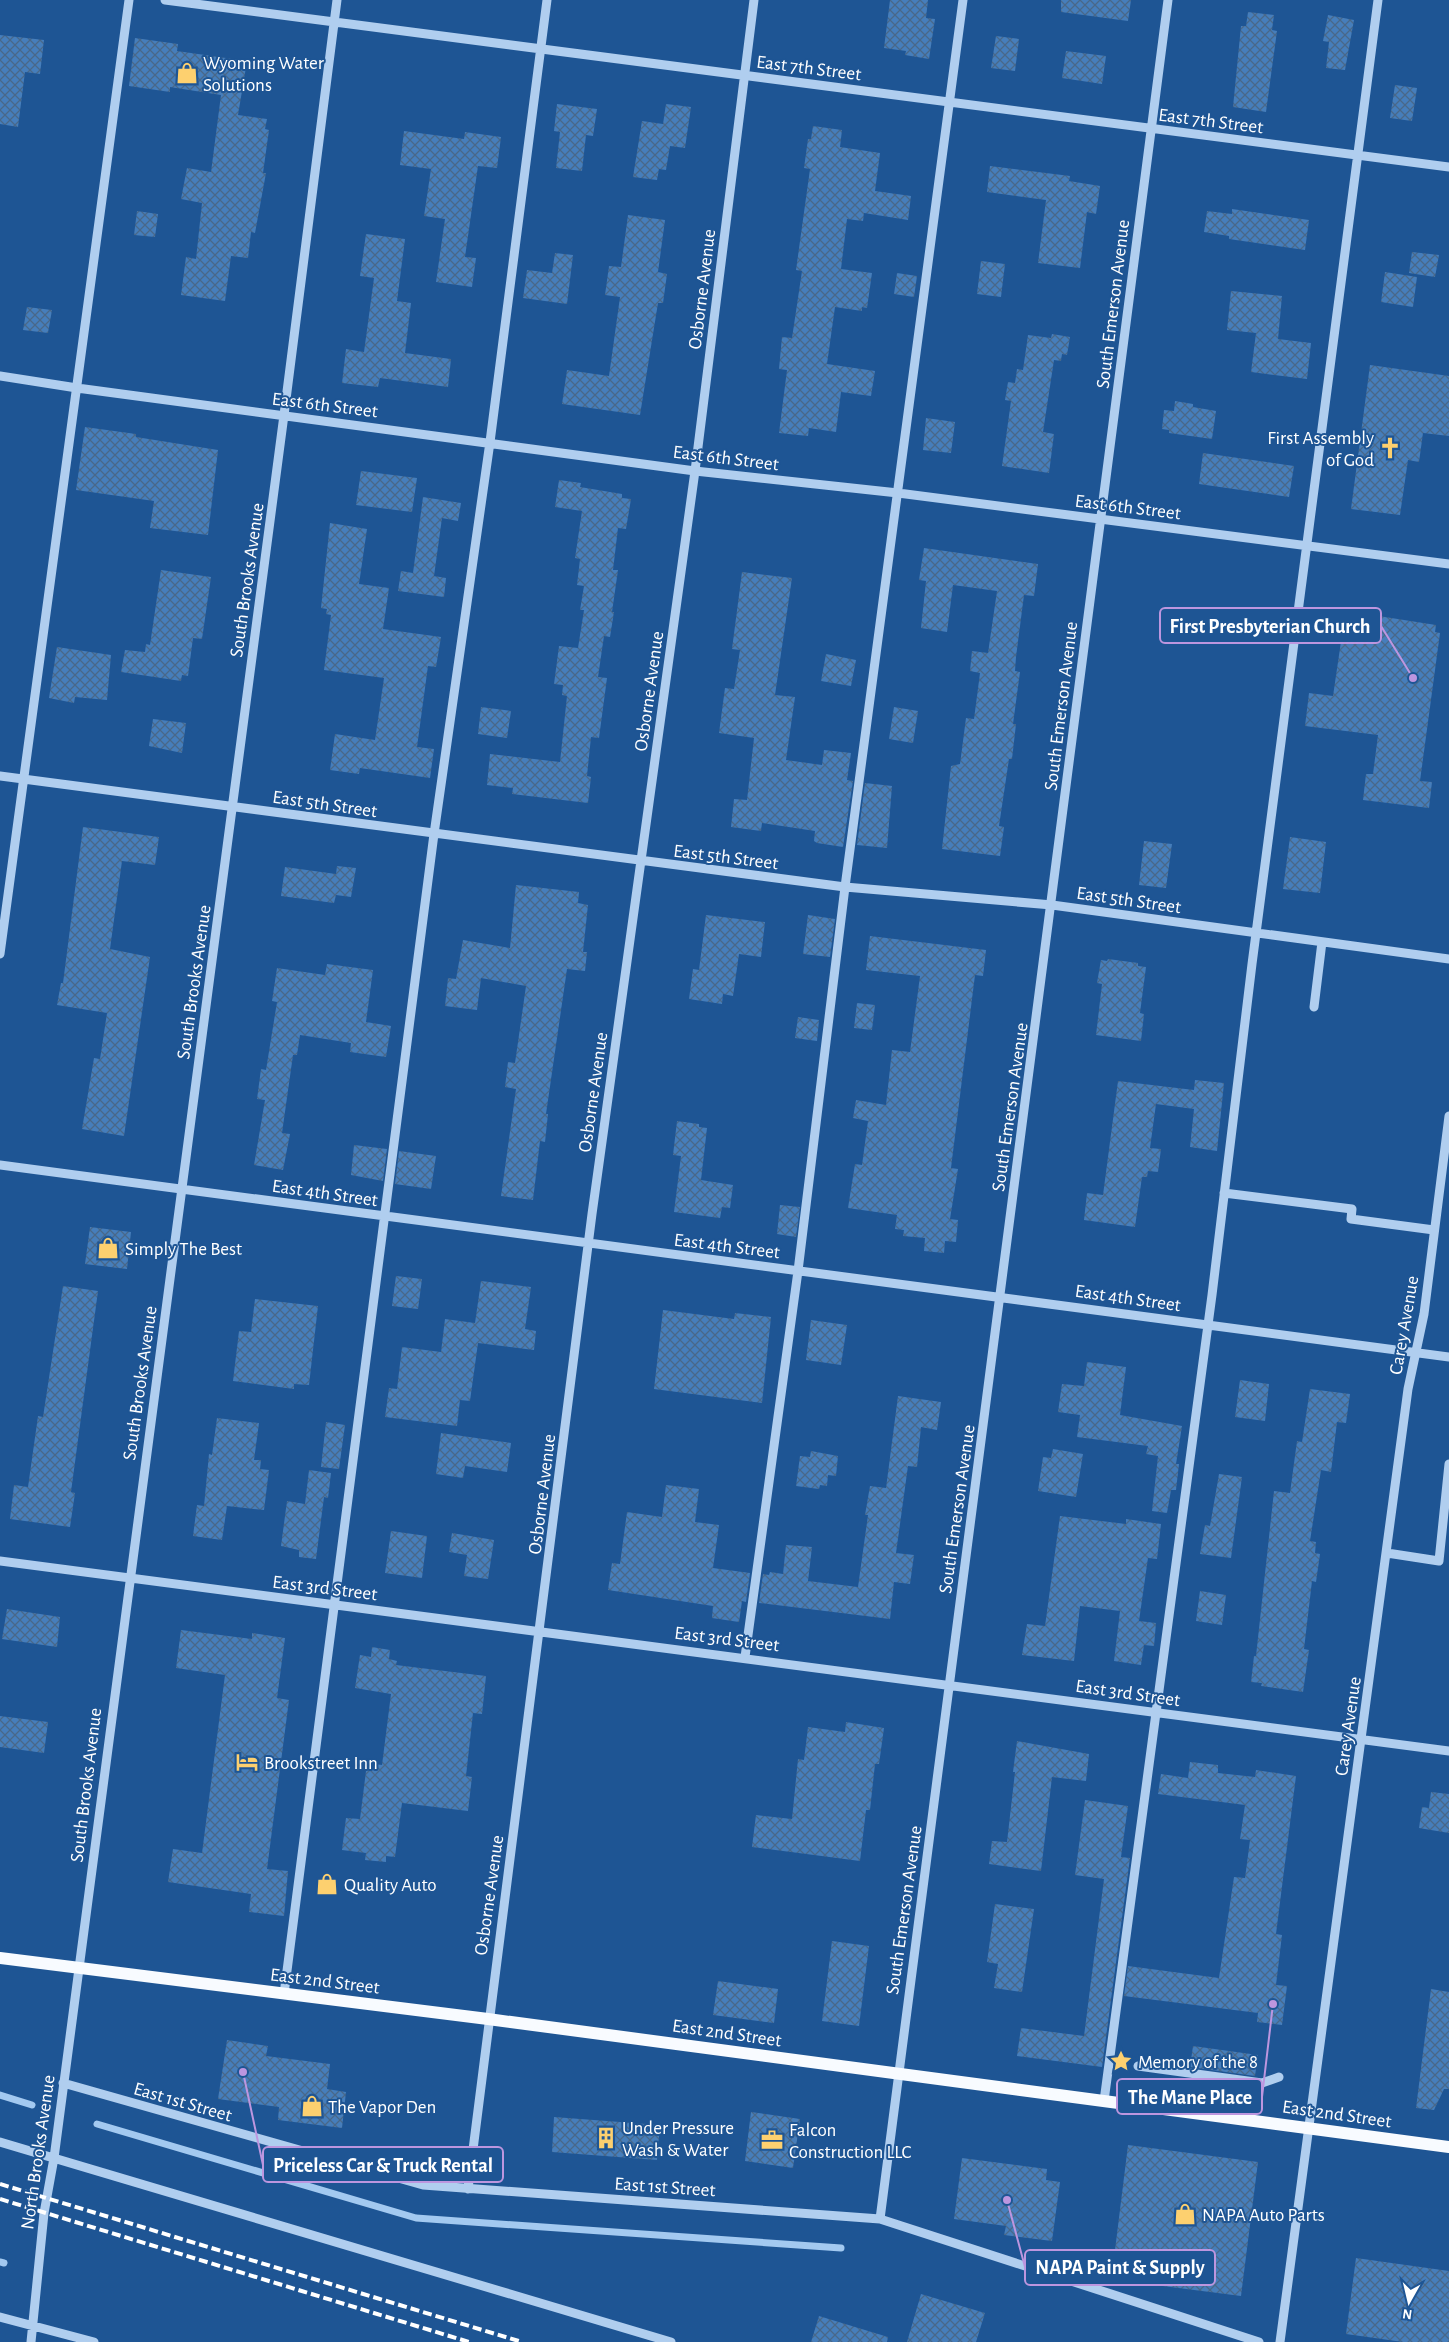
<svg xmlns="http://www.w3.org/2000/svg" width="1449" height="2342" viewBox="0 0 1449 2342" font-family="'Alegreya Sans',sans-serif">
	<defs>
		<pattern id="building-cross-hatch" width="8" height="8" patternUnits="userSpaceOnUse" patternTransform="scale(1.25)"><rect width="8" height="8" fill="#467ebb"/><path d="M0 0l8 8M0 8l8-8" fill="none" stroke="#496889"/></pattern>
	</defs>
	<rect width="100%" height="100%" fill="#1e5594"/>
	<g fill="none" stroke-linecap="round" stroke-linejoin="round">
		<!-- stream -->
		<path stroke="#a3c9f0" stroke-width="7" d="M0,2095L32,2105
			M97,2124L416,2218L841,2248
			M0,2262L4,2263"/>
	</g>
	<!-- building -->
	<path fill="url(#building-cross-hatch)" d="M890,0H928L926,18L935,19L929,59L905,55L906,51L884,48Z
		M1061,0H1131L1128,21L1061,12Z
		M1248,12L1274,15L1272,30L1277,31L1266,112L1233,107L1241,26H1246Z
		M1328,15L1354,20L1345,70L1326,68L1329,42L1323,41Z
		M0,35L44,40L40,74L25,72L18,127L0,124Z
		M996,36L1019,39L1015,71L991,68Z
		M135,38L178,44L177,51L247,61L238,115L267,119L265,129L269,130L263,173H266L255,233L251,232L248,258L231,256L225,301L181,295L186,257L196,259L202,203L181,199L187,168L211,172L221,95L170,87V92L129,86Z
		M1066,51L1106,56L1102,84L1062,78Z
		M1395,85L1417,88L1412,121L1390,118Z
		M557,104L597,109L593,136L586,135L582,171L556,168L560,132L554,131Z
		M666,104L691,107L685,148L670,146L666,170L659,169L657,180L633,177L642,121L663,124Z
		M813,126L842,130L840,147L880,153L875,191L911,196L908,220L864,213L863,221L847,219L841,269L872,273L867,308L862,307V311L835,307L827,364L875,371L871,396L841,392L836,432L809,428L808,436L779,433L787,370L779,369L782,337L792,338L802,271L796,270L810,169L804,168L808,139H811Z
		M404,131L464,139L465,132L501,137L497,168L478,166L465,257L476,258L472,287L436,282L445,219L424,216L431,169L400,165Z
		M990,166L1070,176L1069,181L1100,186L1096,214L1087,212L1080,268L1038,263L1046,200L987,192Z
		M1232,209L1309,220L1305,250L1229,239V236L1204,232L1207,211L1232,214Z
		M137,211L158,214L155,237L134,235Z
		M628,215L665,220L658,272L667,274L663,303H658L640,415L562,404L567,370L609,376L620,297L605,295L609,266L621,267Z
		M366,234L405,239L397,301L411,303L405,353L451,359L448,387L380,378L378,387L342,383L346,349L364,352L374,278L360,276Z
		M1412,252L1439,255L1435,277L1409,273Z
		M555,253L573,255L567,304L523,298L527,270L552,273Z
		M981,261L1005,264L1001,297L977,294Z
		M1385,272L1417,277L1413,307L1381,302Z
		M897,273L917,276L914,297L894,294Z
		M1231,291L1282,296L1278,339L1311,343L1307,379L1251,372L1256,333L1227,330Z
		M27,307L52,310L48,333L23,330Z
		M1052,334L1070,337L1067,355L1062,354L1061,361L1054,360L1043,432L1054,434L1049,473L1002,466L1011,401L1005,400L1008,382L1015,383L1017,369L1023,370L1028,335L1051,338Z
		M1370,365L1449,376V436L1423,433L1419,462L1408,460L1400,515L1351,509Z
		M1175,401L1193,404V407L1216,411L1212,439L1169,433V430L1162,429L1164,410L1174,411Z
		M926,418L955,422L951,453L923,450Z
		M85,427L136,434V437L218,450L208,535L150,528L154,501L76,490Z
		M1203,453L1294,466L1289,497L1199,484Z
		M361,471L417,478L412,512L356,505Z
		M559,480L581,483L580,487L622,494V498L631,499L626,529L618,528L613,570H618L612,612H614L610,637L604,636L598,677L607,678L599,738L591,737L587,776L591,777L588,803L512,794L513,788L487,785L490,754L560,762L567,696L562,695L563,685L554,684L559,646L578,648L584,610H580L584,586L577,585L580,559L575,558L582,511L555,507Z
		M423,497L461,503L458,521L442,518L434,576L446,578L444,597L398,591L401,571L413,573Z
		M330,523L367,529L359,584L389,588L383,629L441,637L436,667L428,666L417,747L434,749L430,778L360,768L359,774L330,770L335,734L375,740L384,678L324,670L331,615L326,614L327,609L321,608Z
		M924,548L1038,564L1034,596L1024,595L1016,657L1015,671L1020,672L1013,724H1016L1012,759H1009L999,826L1004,827L1000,856L942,849L951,766L960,764L966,718L974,719L980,673L970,671L972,651L988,653L997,591L953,585L947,632L921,628L926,581L919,580Z
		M161,570L211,577L202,639L193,638L188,676L182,675L181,681L121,672L125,650L145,652L146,644L150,645Z
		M742,572L792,578L775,695L795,697L786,760L822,765L824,750L851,753L847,780L853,781L843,847L817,843L814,841L815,831L762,823L761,831L731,827L734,799L747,800L754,738L719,733L725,688L734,689L740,650L732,649Z
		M1353,612L1436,625L1435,632L1440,633L1420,781L1432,782L1429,808L1363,800L1366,774H1373L1378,735L1305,726L1309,693L1333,696L1344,621L1352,622Z
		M57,647L111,655L107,700L75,697L74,703L49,698Z
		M826,654L856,660L851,686L821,681Z
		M481,707L511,711L507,738L478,734Z
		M894,707L918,711L913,743L889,739Z
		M153,719L186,723L182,753L149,746Z
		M865,783L892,786L887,848L857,845Z
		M83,827L159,837L155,865L122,861L110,949L150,957L124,1136L82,1129L94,1058L100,1059L107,1013L57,1005L61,983H63Z
		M1290,837L1326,842L1320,893L1283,889Z
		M1144,841L1172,844L1166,888L1139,885Z
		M337,866L356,868L351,897L336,895L334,903L281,896L285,867L336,874Z
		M516,885L579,892L578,903L588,905L583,952H587L585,971L567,969L546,1114H548L545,1142L540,1141L533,1200L501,1196L516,1089L505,1087L508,1062L515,1063L526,986L481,978L477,1010L445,1006L448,978L456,979L463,940L510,948Z
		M706,915L765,922L761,957L739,954L733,996L723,994L722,1004L689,999L693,969L699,970Z
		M808,915L835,919L830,957L803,954Z
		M870,936L986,950L983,976L975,975L951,1168L958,1169L950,1219L958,1220L956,1242L945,1241L944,1253L924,1251L925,1238L903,1236L904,1230L895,1229L897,1215L848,1208L855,1164L862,1165L868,1121L853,1118L856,1100L886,1105L892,1050L910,1052L920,976L866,970Z
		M1108,959L1138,963V966L1146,967L1140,1013L1144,1014L1141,1041L1096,1035L1102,984L1097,983L1101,960L1107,961Z
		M327,964L373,970L366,1022L391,1026L386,1057L350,1052L351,1043L300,1035L297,1055H293L282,1133L290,1134L283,1170L254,1165L265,1100L257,1099L261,1069L266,1070L277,1002L272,1001L277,968L325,975Z
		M857,1003L875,1005L872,1030L854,1028Z
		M798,1017L819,1020L817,1041L795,1038Z
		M1195,1080L1224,1083L1217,1151L1190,1147L1194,1109L1156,1104L1150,1148L1161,1149L1158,1172L1148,1171L1147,1177H1142L1135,1227L1084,1220L1087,1193L1103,1195L1118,1081L1194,1090Z
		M677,1121L699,1124V1127L707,1128L701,1180L733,1185L730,1208L722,1207L720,1218L674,1212L681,1156L673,1155Z
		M354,1145L387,1149L383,1181L351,1175Z
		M399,1151L436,1156L431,1189L395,1184Z
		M780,1205L800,1207L796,1237L777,1234Z
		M90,1227L131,1232L127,1269L85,1264Z
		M396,1276L422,1279L418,1309L392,1306Z
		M481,1281L531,1287L525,1329L536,1331L534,1350L478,1343L470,1401L460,1400L457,1426L385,1417L389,1388L397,1389L402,1347L441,1352L445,1319L475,1323Z
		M63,1286L98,1291L71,1492L75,1493L70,1527L10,1519L14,1485L28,1487L38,1416L43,1417Z
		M255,1299L318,1306L309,1385L294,1384V1389L233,1381L239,1331L251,1332Z
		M663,1310L734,1319L735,1313L771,1317L762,1403L654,1389Z
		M811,1320L847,1325L841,1365L806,1360Z
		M1087,1362L1126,1367L1120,1415L1182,1426L1176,1464H1179L1176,1490H1171L1167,1513L1152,1511L1158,1456L1146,1454L1148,1446L1077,1437L1080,1415L1058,1412L1062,1384L1084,1386Z
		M1240,1380L1269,1384L1265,1421L1235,1417Z
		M1310,1389L1350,1394L1346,1423L1337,1422L1331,1472L1321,1470L1310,1541L1316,1542L1315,1553L1320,1554L1316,1582L1312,1581L1304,1649L1309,1650L1303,1692L1261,1686L1262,1683L1251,1682L1254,1656H1256L1274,1491L1290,1493L1297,1441L1302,1442Z
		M898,1396L941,1402L937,1430L921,1427L917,1467L908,1466L896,1553L914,1555L910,1584L894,1582L890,1619L759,1603L763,1574L769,1575L770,1572L783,1574L786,1545L812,1547L808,1581L858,1587L868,1515H865L870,1486L886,1488Z
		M217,1418L259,1423L254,1460H261L260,1469L269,1470L264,1510L227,1506L222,1540L193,1536L197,1505L204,1506L209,1454L212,1455Z
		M326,1422L345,1425L339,1469L321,1467Z
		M441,1433L511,1443L507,1472L465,1466L463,1478L436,1474Z
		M1053,1449L1083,1454L1076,1497L1038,1491L1043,1457L1051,1458Z
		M811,1451L838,1456L836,1476L828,1475L827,1486L820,1485L819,1489L796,1486L800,1456L810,1457Z
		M309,1470L331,1473L328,1498L324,1497L316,1559L299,1557V1550L281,1546L287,1501L305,1504Z
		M1219,1474L1242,1477L1231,1558L1200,1554L1205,1525L1210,1526Z
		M666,1485L699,1489L695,1522L719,1525L713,1568L750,1573L746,1602L742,1601L739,1622L712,1618L713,1606L608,1590L612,1563L620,1564L627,1512L662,1517Z
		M1060,1516L1126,1524V1519L1161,1524L1157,1559L1148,1558L1139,1621L1156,1623L1154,1646L1144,1645L1141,1665L1114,1661L1120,1611L1080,1606L1074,1661L1022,1655L1027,1624L1045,1626Z
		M391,1531L427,1536L422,1578L385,1573Z
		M452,1533L494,1540L488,1579L464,1576L467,1555L449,1552Z
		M1200,1591L1226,1595L1222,1625L1196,1621Z
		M7,1609L60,1617L57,1647L2,1639Z
		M181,1630L252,1639V1633L285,1638L277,1698L289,1700L267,1869L288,1871L284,1916L249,1912L251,1894L168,1882L173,1849L202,1853L225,1675L176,1668Z
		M372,1647L390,1650L389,1659L397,1661L396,1665L486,1676L482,1714L473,1713L466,1776L472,1777L468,1811L402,1803L395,1857L386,1856V1862L365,1860L366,1853L342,1850L346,1818L360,1819L367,1763L382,1765L391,1694L355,1688L360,1655L371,1657Z
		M0,1716L48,1722L44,1753L0,1747Z
		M846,1722L884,1728L879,1764H875L870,1810H866L860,1861L752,1847L756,1815L792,1819L798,1759L804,1760L808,1727L845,1732Z
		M1017,1741L1089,1754L1086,1781L1052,1777L1041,1871L989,1864L992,1841L1007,1842L1015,1772H1013Z
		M1190,1762L1218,1765V1773L1255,1777L1256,1770L1296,1776L1276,1934L1282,1935L1276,1985L1287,1986L1282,2025L1257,2022L1258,2013L1124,1996L1128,1966L1219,1978L1234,1877L1245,1878L1250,1840L1240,1839L1245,1805L1158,1794L1161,1774L1188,1778Z
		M1431,1792L1449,1794V1833L1419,1828L1422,1807L1429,1808Z
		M1085,1800L1128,1806L1121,1857L1130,1858L1102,2067L1017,2056L1021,2028L1084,2036L1104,1879L1075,1875Z
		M995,1904L1034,1909L1022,1992L994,1988L998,1964L987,1962Z
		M832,1941L869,1946L859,2026L822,2021Z
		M718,1981L778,1989L774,2023L713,2015Z
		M1431,1989L1449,1992V2089H1444L1434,2110L1416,2108Z
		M227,2040L268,2046L266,2056L330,2064L327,2089L346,2092L342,2128L278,2120L279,2107L218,2099Z
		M1193,2046L1258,2055L1255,2076L1190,2067Z
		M751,2112L800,2119L793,2168L745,2161Z
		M554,2117L660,2125L657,2160L552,2152Z
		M1128,2145L1258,2162L1241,2296L1155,2285L1156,2281L1137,2279L1138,2269L1113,2266Z
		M962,2158L1047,2169L1046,2180L1060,2182L1052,2241L1004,2235L1006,2226L954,2219Z
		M1356,2258L1449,2271V2342H1403L1346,2334Z
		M921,2294L985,2313L976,2342H907Z
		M819,2316L888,2337L887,2342H811Z"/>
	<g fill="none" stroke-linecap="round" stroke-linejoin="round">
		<!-- minor -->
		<path stroke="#b0ceef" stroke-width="9" d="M165,0L1449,167
			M0,376L77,388L695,471L898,493L1449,564
			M0,776L845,887L1052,905L1449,959
			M0,954L129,0
			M1314,1007L1322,942
			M0,1165L1449,1357
			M1224,1193L1352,1209L1351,1219L1434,1230
			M1387,1553L1439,1561L1449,1464
			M0,1561L1449,1751
			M745,1657L798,1271L845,887L963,0
			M284,1994L434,834L490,442L547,0
			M1138,2066L1262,2083L1279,2077
			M63,2083L423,2185L880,2219L1259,2342
			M1104,2101L1212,1295L1252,964L1378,0
			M0,2142L671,2342
			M468,2189L592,1214L695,471L754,0
			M880,2219L1168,0
			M0,2317L94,2342
			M31,2342L44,2213L54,2158L284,415L337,0
			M1280,2342L1408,1389L1424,1314L1449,1116"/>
		<!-- major -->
		<path stroke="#f8fbff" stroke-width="12" d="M0,1958L488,2019L1449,2147"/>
		<!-- rail -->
		<path stroke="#fff" stroke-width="4" stroke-dasharray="9 4" stroke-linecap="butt" d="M0,2184L522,2342
			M0,2199L469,2342"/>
	</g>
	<!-- icons -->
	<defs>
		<g id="shop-bare" transform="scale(1.725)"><path d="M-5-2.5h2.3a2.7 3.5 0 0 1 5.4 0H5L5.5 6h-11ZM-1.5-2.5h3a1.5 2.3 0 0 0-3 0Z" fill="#fdd06f" stroke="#1e5594" stroke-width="2.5" paint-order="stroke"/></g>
		<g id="church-bare" transform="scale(1.725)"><path d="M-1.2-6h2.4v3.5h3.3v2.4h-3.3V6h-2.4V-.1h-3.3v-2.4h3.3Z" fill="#fdd06f" stroke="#1e5594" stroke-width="2.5" paint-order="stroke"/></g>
		<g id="hotel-bare" transform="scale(1.725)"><path d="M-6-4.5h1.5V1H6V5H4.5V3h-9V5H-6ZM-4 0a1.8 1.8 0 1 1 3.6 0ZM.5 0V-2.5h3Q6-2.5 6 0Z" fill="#fdd06f" stroke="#1e5594" stroke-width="2.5" paint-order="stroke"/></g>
		<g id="sight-bare" transform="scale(1.725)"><path d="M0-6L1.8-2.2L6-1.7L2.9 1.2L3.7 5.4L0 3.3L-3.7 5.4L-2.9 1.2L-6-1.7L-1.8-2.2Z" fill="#fdd06f" stroke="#1e5594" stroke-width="2.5" paint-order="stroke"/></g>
		<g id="building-bare" transform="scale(1.725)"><path d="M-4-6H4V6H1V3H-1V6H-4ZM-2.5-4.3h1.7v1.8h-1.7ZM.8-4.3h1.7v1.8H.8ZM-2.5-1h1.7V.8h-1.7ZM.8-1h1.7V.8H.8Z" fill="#fdd06f" stroke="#1e5594" stroke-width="2.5" paint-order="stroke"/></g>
		<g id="office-bare" transform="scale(1.725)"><path d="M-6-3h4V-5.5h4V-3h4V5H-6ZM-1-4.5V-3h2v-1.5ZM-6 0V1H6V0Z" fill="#fdd06f" stroke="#1e5594" stroke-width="2.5" paint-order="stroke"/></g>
	</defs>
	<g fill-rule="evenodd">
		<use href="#shop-bare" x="187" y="73"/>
		<use href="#church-bare" x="1390" y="448"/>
		<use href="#shop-bare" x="108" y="1248"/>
		<use href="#hotel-bare" x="247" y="1762"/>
		<use href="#shop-bare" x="327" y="1884"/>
		<use href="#sight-bare" x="1121" y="2061"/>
		<use href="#shop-bare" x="312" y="2106"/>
		<use href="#building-bare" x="606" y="2138"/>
		<use href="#office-bare" x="772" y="2140"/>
		<use href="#shop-bare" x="1185" y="2214"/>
	</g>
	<g text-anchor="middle" stroke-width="4" stroke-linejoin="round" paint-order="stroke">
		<!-- poi labels -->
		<g font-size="19" fill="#fff" stroke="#1e5594" text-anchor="start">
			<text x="203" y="69">Wyoming Water<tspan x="203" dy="22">Solutions</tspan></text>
			<text x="1374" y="444" text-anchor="end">First Assembly<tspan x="1374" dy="22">of God</tspan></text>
			<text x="125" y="1255">Simply The Best</text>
			<text x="264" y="1769">Brookstreet Inn</text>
			<text x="344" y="1891">Quality Auto</text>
			<text x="1138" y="2068">Memory of the 8</text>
			<text x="328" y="2113">The Vapor Den</text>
			<text x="622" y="2134">Under Pressure<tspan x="622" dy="22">Wash &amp; Water</tspan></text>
			<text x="789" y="2136">Falcon<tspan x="789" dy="22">Construction LLC</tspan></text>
			<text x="1202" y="2221">NAPA Auto Parts</text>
		</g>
		<!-- street labels -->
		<g font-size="19" fill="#fff" stroke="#1e5594">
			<text transform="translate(809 67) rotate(7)" y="7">East 7th Street</text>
			<text transform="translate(1211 120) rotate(7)" y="7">East 7th Street</text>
			<text transform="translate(701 289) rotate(-83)" y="7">Osborne Avenue</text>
			<text transform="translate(1112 304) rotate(-83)" y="7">South Emerson Avenue</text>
			<text transform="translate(325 404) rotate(7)" y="7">East 6th Street</text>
			<text transform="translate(726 457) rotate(7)" y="7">East 6th Street</text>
			<text transform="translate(1128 506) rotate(7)" y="7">East 6th Street</text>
			<text transform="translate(246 580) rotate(-82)" y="7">South Brooks Avenue</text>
			<text transform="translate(648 691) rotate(-82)" y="7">Osborne Avenue</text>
			<text transform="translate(1060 706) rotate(-83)" y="7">South Emerson Avenue</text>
			<text transform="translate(325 803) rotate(8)" y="7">East 5th Street</text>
			<text transform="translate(726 856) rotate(7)" y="7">East 5th Street</text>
			<text transform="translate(1129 899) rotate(8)" y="7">East 5th Street</text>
			<text transform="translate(193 982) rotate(-82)" y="7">South Brooks Avenue</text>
			<text transform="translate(592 1092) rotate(-82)" y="7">Osborne Avenue</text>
			<text transform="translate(1009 1107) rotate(-82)" y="7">South Emerson Avenue</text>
			<text transform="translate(325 1192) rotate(8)" y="7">East 4th Street</text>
			<text transform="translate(727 1245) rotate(7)" y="7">East 4th Street</text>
			<text transform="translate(1128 1297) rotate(8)" y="7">East 4th Street</text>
			<text transform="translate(1403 1325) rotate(-80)" y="7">Carey Avenue</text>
			<text transform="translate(139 1383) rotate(-82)" y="7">South Brooks Avenue</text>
			<text transform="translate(541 1494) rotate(-83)" y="7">Osborne Avenue</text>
			<text transform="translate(956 1509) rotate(-82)" y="7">South Emerson Avenue</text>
			<text transform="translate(325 1587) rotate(7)" y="7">East 3rd Street</text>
			<text transform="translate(727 1638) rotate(7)" y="7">East 3rd Street</text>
			<text transform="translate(1128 1692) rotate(8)" y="7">East 3rd Street</text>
			<text transform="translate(1347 1726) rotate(-82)" y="7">Carey Avenue</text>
			<text transform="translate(85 1785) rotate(-83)" y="7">South Brooks Avenue</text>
			<text transform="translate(488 1895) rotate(-82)" y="7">Osborne Avenue</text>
			<text transform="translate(903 1910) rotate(-82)" y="7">South Emerson Avenue</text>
			<text transform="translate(325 1980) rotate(7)" y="7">East 2nd Street</text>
			<text transform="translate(727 2032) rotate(8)" y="7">East 2nd Street</text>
			<text transform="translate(183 2101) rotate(16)" y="7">East 1st Street</text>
			<text transform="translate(1337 2113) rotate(8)" y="7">East 2nd Street</text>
			<text transform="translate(37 2152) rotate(-82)" y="7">North Brooks Avenue</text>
			<text transform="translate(665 2186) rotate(4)" y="7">East 1st Street</text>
		</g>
	</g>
	<!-- callouts -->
	<path fill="none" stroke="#bd96df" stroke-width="2" d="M1413 678L1381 626M1273 2004L1262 2097M243 2072L263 2165M1007 2200L1025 2267"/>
	<g fill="#bd96df" stroke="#1e5594" stroke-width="2">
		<circle cx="1413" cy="678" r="5"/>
		<circle cx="1273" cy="2004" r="5"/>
		<circle cx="243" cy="2072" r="5"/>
		<circle cx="1007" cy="2200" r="5"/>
	</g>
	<g fill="#1e5594" stroke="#bd96df" stroke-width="2">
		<rect x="1160" y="608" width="221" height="35" rx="5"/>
		<rect x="1117" y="2079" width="145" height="35" rx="5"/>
		<rect x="263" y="2147" width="240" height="35" rx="5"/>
		<rect x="1025" y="2250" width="190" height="35" rx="5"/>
	</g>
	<g font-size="20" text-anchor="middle" font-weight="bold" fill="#fff">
		<text x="1270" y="633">First Presbyterian Church</text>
		<text x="1190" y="2104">The Mane Place</text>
		<text x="383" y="2172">Priceless Car &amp; Truck Rental</text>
		<text x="1120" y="2274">NAPA Paint &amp; Supply</text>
	</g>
	<!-- north arrow -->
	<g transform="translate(1409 2302) rotate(188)" stroke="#1e5594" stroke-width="4" paint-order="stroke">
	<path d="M0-4L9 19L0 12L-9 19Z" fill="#ffffff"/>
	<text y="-8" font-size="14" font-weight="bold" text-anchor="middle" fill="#ffffff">N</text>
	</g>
</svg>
